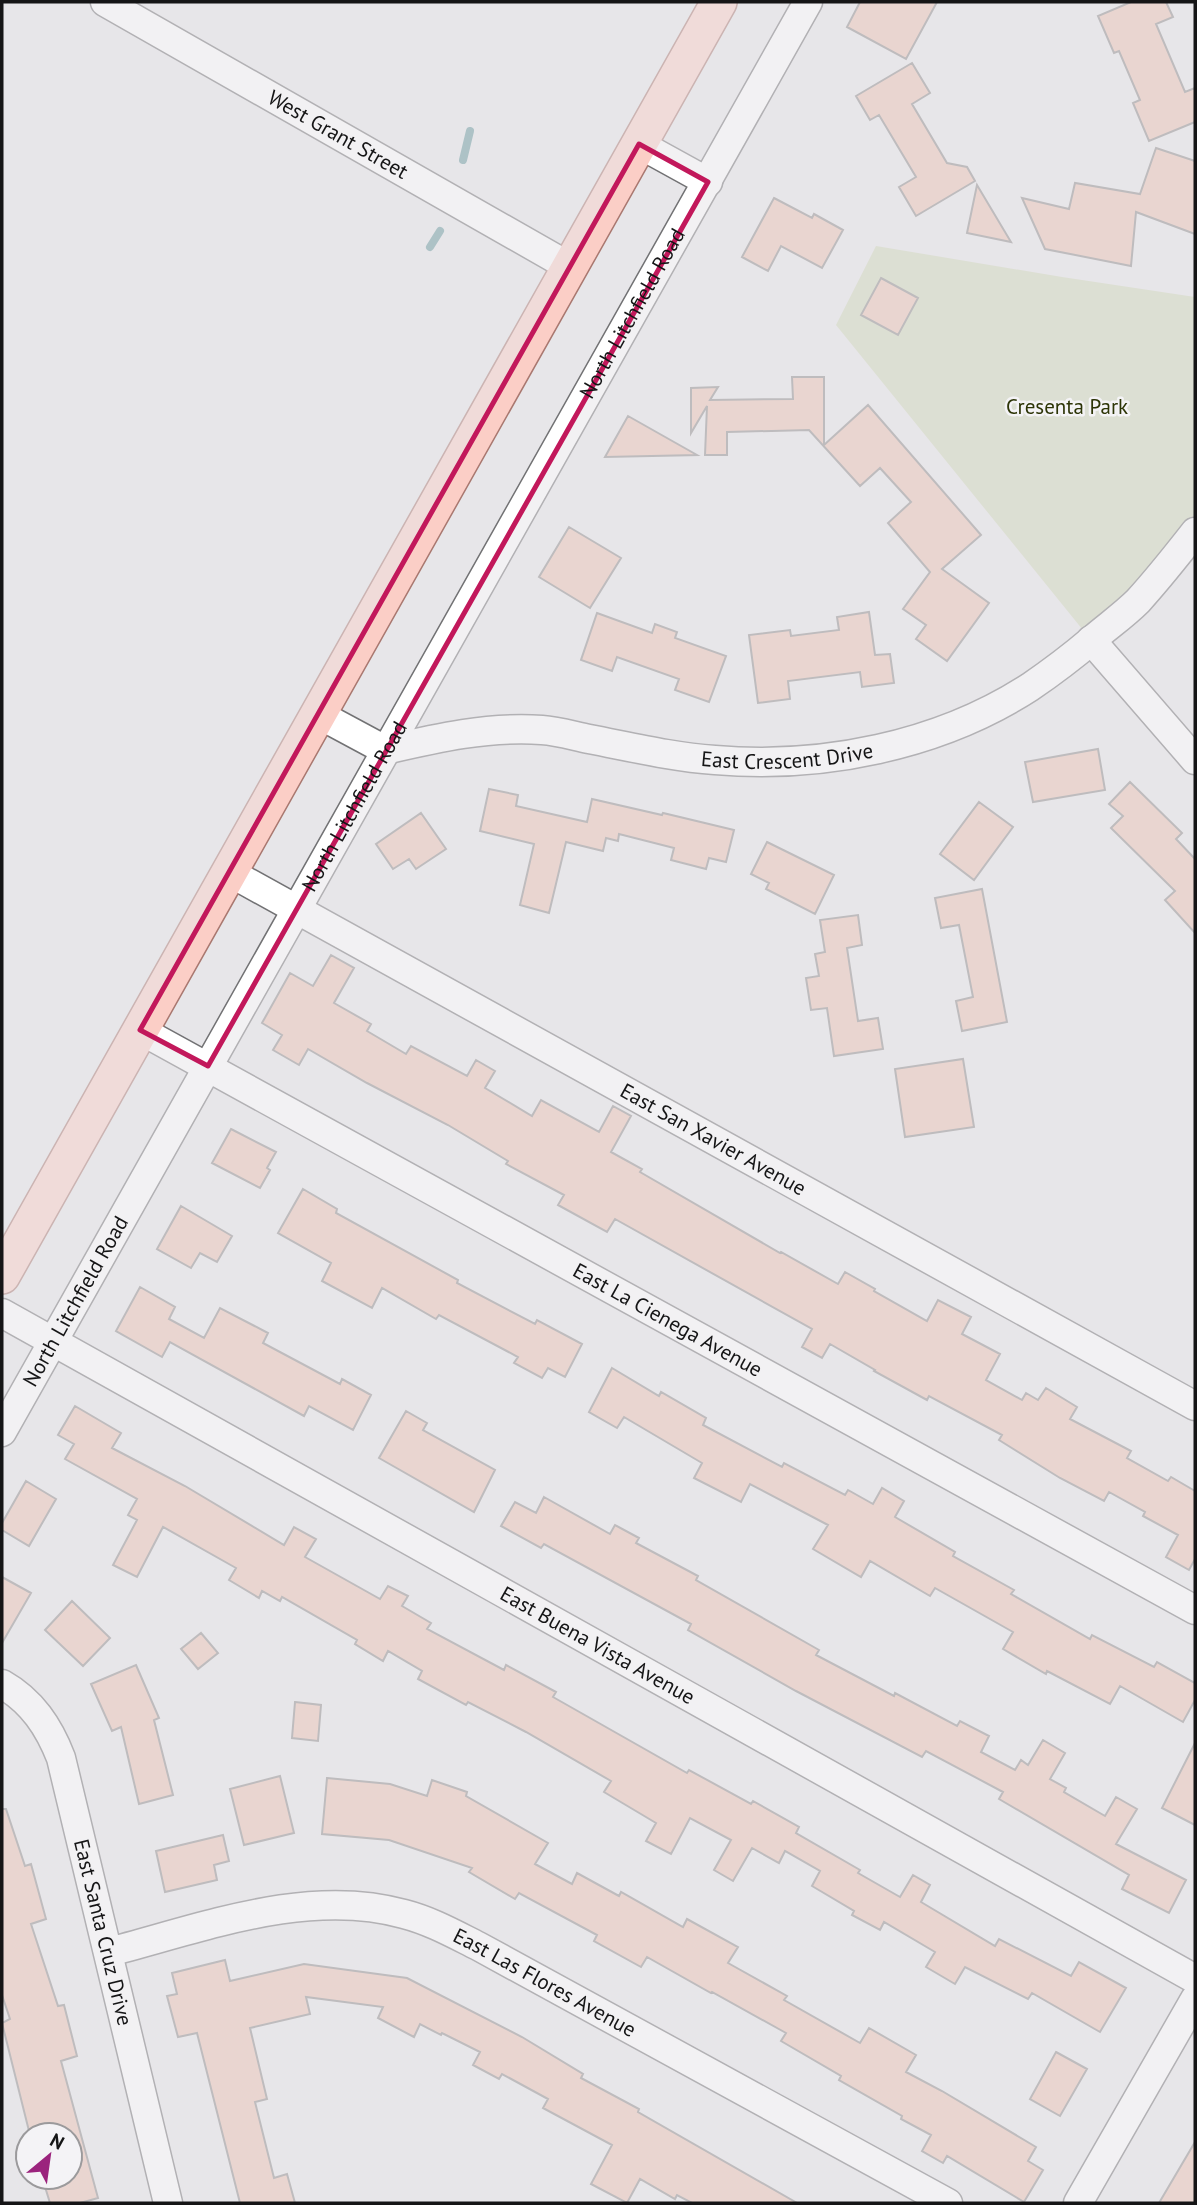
<svg xmlns="http://www.w3.org/2000/svg" width="1197" height="2205" viewBox="0 0 1197 2205" font-family="'PT Sans',sans-serif">
	<rect width="100%" height="100%" fill="#e7e6e9"/>
	<!-- green -->
	<path fill="#cfd7b8" d="M876,246L1062,277L1195,297V532L1091,640L836,325Z"/>
	<g fill="none" stroke-linecap="round" stroke-linejoin="round">
		<!-- stream -->
		<path stroke="#66989b" stroke-width="8" d="M463,160L470,131
			M430,247L440,231"/>
	</g>
	<!-- building -->
	<path fill="#ecc1b2" stroke="#8d8a89" stroke-width="2" d="M860,2H937L906,59L847,27Z
		M1131,2H1166L1173,17L1156,24L1185,92L1195,88V122L1149,141L1133,103L1140,100L1119,51L1114,53L1098,16Z
		M912,63L930,93L912,104L947,163L967,167L975,181L916,216L899,187L916,177L879,115L870,120L856,96Z
		M1156,148L1195,161V234L1136,212L1131,266L1045,249L1022,198L1069,209L1075,183L1140,194Z
		M977,185L1011,242L967,233Z
		M774,198L812,218L814,214L843,230L822,268L781,246L768,271L742,257Z
		M881,278L918,298L898,335L861,315Z
		M792,377H824V445L868,405L981,535L942,569L989,603L947,661L916,639L926,625L903,609L930,572L888,523L911,502L880,468L860,486L809,430L727,432V455H705L707,406L691,433V388L718,387L710,400L793,399Z
		M628,416L697,455L605,457Z
		M569,527L621,558L590,608L539,577Z
		M869,612L875,655L890,654L894,683L862,687L860,672L788,681L790,699L758,703L749,635L790,630L791,636L839,630L837,617Z
		M597,613L652,633L655,624L677,632L675,638L726,656L709,702L675,690L679,679L617,657L612,671L581,660Z
		M1098,749L1105,790L1033,802L1025,762Z
		M1130,782L1182,833L1176,839L1195,859V933L1165,900L1175,891L1111,828L1123,816L1109,804Z
		M489,789L518,795L516,806L587,822L592,799L662,815L663,813L734,830L726,862L709,858L706,869L671,860L674,848L619,834L618,841L606,838L603,851L566,842L549,913L520,905L534,844L480,831Z
		M979,802L1013,827L974,880L940,854Z
		M421,813L446,849L416,869L409,859L393,869L376,844Z
		M767,842L834,875L815,914L766,889L769,883L751,874Z
		M982,889L1007,1022L962,1031L956,1001L973,997L959,925L941,928L935,898Z
		M858,915L862,945L847,948L858,1021L878,1018L883,1049L834,1056L827,1008L811,1010L806,978L819,976L815,954L825,952L820,920Z
		M331,955L354,968L334,1003L371,1024L367,1031L406,1054L411,1046L467,1076L476,1060L495,1071L485,1088L532,1116L541,1100L599,1132L613,1106L631,1116L611,1152L642,1169L640,1172L780,1253L781,1252L838,1284L845,1272L875,1289L874,1291L927,1321L938,1300L971,1317L962,1334L1000,1354L986,1380L1022,1400L1026,1393L1038,1400L1046,1388L1077,1407L1070,1419L1131,1451L1127,1458L1168,1481L1171,1477L1195,1491V1559L1189,1570L1166,1557L1178,1535L1143,1516L1145,1512L1109,1492L1104,1501L1060,1478L999,1440L1002,1435L929,1396L927,1400L874,1371L875,1370L830,1344L822,1358L802,1347L812,1329L615,1219L607,1232L558,1205L564,1195L506,1164L508,1161L448,1125L367,1083L308,1049L299,1065L273,1050L282,1035L262,1023L290,973L313,986Z
		M963,1059L974,1127L905,1137L895,1069Z
		M231,1129L276,1152L267,1168L270,1170L260,1188L212,1163Z
		M303,1189L337,1209L336,1213L458,1280L457,1283L535,1324L537,1320L582,1344L565,1377L548,1368L542,1378L514,1363L518,1357L439,1315L436,1319L382,1288L372,1308L322,1281L331,1263L278,1233Z
		M181,1206L232,1236L217,1262L200,1253L191,1268L157,1249Z
		M140,1287L175,1307L169,1319L204,1338L220,1308L268,1333L263,1343L340,1384L342,1379L371,1395L353,1430L309,1406L304,1416L170,1342L162,1357L116,1331Z
		M612,1368L659,1396L661,1392L706,1418L703,1425L782,1467L784,1463L845,1495L848,1490L873,1504L882,1488L904,1501L895,1517L955,1552L953,1556L1014,1590L1011,1594L1090,1639L1092,1635L1154,1667L1157,1662L1195,1683V1700L1183,1722L1120,1686L1110,1704L1047,1671L1046,1674L1003,1649L1013,1632L935,1588L930,1596L870,1561L861,1577L813,1549L828,1525L750,1484L741,1502L694,1478L702,1463L624,1417L617,1428L589,1412Z
		M75,1406L121,1433L112,1448L185,1486L284,1545L294,1527L316,1539L305,1557L380,1599L388,1586L408,1596L402,1606L431,1623L427,1629L504,1670L506,1665L556,1692L553,1697L687,1773L689,1770L751,1804L753,1801L799,1827L796,1833L860,1870L858,1873L900,1897L913,1875L930,1885L921,1902L995,1946L999,1939L1071,1976L1079,1962L1126,1988L1100,2032L1032,1993L1028,1999L965,1967L955,1984L926,1967L935,1952L884,1922L880,1930L852,1915L854,1911L812,1886L820,1871L785,1851L779,1863L752,1848L733,1881L714,1870L731,1840L690,1818L671,1854L646,1841L656,1823L604,1792L611,1781L526,1732L468,1702L466,1705L418,1679L422,1671L388,1651L383,1661L355,1644L357,1640L282,1597L280,1601L262,1591L259,1598L229,1580L236,1568L163,1527L137,1577L113,1565L137,1520L128,1515L137,1499L65,1459L74,1444L58,1435Z
		M406,1411L427,1423L423,1430L495,1470L474,1512L379,1458Z
		M26,1481L56,1499L29,1546L2,1530V1523Z
		M544,1497L610,1534L615,1525L639,1538L636,1543L698,1576L696,1580L819,1650L816,1655L894,1696L895,1693L957,1726L960,1721L989,1736L981,1752L1015,1770L1021,1760L1028,1765L1043,1740L1065,1753L1050,1779L1066,1788L1064,1792L1105,1816L1116,1797L1137,1809L1116,1844L1186,1880L1169,1913L1122,1889L1129,1875L999,1799L1003,1792L926,1751L922,1757L796,1691L688,1630L691,1624L544,1544L541,1548L501,1526L515,1502L536,1513Z
		M2,1577L31,1593L2,1643Z
		M72,1601L110,1638L83,1666L45,1630Z
		M201,1633L218,1653L198,1669L181,1649Z
		M136,1665L159,1718L154,1720L173,1795L139,1804L121,1727L112,1731L91,1684Z
		M295,1702L321,1705L318,1741L292,1738Z
		M1195,1743V1825L1162,1808Z
		M280,1776L294,1833L244,1845L230,1789Z
		M327,1778L390,1784L427,1796L432,1780L467,1792L466,1796L548,1843L535,1864L572,1884L577,1873L619,1896L621,1892L683,1927L687,1919L738,1947L728,1963L787,1996L784,2000L860,2043L869,2028L916,2055L906,2072L942,2091L1036,2147L1028,2161L1043,2170L1024,2202L947,2156L943,2163L922,2151L931,2135L901,2119L902,2116L839,2080L841,2076L781,2041L786,2033L712,1992L711,1993L647,1957L641,1967L594,1941L597,1935L519,1893L515,1899L469,1872L472,1868L389,1840L322,1834Z
		M2,1809H6L25,1866L31,1864L46,1919L31,1924L58,2006L64,2005L77,2056L61,2061L98,2198L80,2203H50L42,2177H70V2135H30L2,2023L10,2019L2,1995Z
		M223,1835L229,1861L214,1865L217,1880L165,1892L156,1851Z
		M225,1960L230,1981L304,1964L407,1978L522,2037L583,2074L581,2078L639,2109L638,2112L797,2203H692L677,2195L675,2199L640,2179L627,2203L591,2184L612,2145L543,2108L548,2099L502,2074L499,2079L473,2065L480,2052L442,2033L441,2035L420,2024L414,2037L378,2018L383,2007L306,1997L310,2014L250,2028L267,2099L255,2102L274,2178L287,2174L295,2203H240L197,2033L178,2037L167,1996L177,1994L172,1973Z
		M1056,2052L1087,2069L1060,2116L1030,2099Z
		M1195,2142V2203H1159Z"/>
	<g fill="none" stroke-linecap="round" stroke-linejoin="round">
		<!-- minor casing -->
		<g stroke="#727274" stroke-width="31">
			<g id="minor">
				<path id="s1" d="M105,2L570,267"/>
				<path d="M639,144L708,182"/>
				<path d="M1091,640L1195,760"/>
				<path id="s2" d="M318,714L385,750C437,738 489,726 542,730C558,731 574,736 589,739C631,747 672,757 715,760C822,769 939,746 1030,687C1052,672 1073,656 1093,639C1108,626 1124,615 1138,601C1158,579 1177,555 1195,532"/>
				<path id="s3" d="M229,872L1195,1406"/>
				<path id="s4" d="M140,1030L1195,1610"/>
				<path id="s5" d="M2,1313L1195,1979"/>
				<path id="s6" d="M2,1432L808,2"/>
				<path id="s7" d="M2,1684C32,1701 49,1727 61,1758L168,2203"/>
				<path id="s8" d="M109,1952C202,1928 308,1887 404,1914C431,1921 454,1934 478,1946L948,2203"/>
				<path d="M1078,2203L1195,1999"/>
			</g>
		</g>
		<!-- major casing -->
		<g stroke="#a97870" stroke-width="38">
			<path id="major" d="M2,1276L719,2"/>
		</g>
		<!-- minor -->
		<use href="#minor" stroke="#fff" stroke-width="28"/>
		<!-- major -->
		<use href="#major" stroke="#fbcec6" stroke-width="35"/>
	</g>
	<!-- marked area -->
	<path d="M0 0H1197V2205H0ZM639,144L708,182L208,1066L140,1030Z" fill="#e7e6e9" fill-opacity=".55" fill-rule="evenodd"/>
	<path fill="none" stroke="#c2185b" stroke-width="5" stroke-linejoin="round" d="M639,144L708,182L208,1066L140,1030Z"/>
	<g text-anchor="middle" stroke-width="5" stroke-linejoin="round" paint-order="stroke">
		<!-- street labels -->
		<g font-size="21" fill="#151516" stroke="#f4f3f6">
			<text dy="7" stroke="none"><textPath href="#s1" startOffset="268">West Grant Street</textPath></text>
			<text dy="7" stroke="none"><textPath href="#s6" startOffset="1284">North Litchfield Road</textPath></text>
			<text dy="7" stroke="none"><textPath href="#s2" startOffset="483">East Crescent Drive</textPath></text>
			<text dy="7" stroke="none"><textPath href="#s6" startOffset="718">North Litchfield Road</textPath></text>
			<text dy="7" stroke="none"><textPath href="#s3" startOffset="553">East San Xavier Avenue</textPath></text>
			<text dy="7" stroke="none"><textPath href="#s6" startOffset="150">North Litchfield Road</textPath></text>
			<text dy="7" stroke="none"><textPath href="#s4" startOffset="602">East La Cienega Avenue</textPath></text>
			<text dy="7" stroke="none"><textPath href="#s5" startOffset="682">East Buena Vista Avenue</textPath></text>
			<text dy="7" stroke="none"><textPath href="#s7" startOffset="276">East Santa Cruz Drive</textPath></text>
			<text dy="7" stroke="none"><textPath href="#s8" startOffset="458">East Las Flores Avenue</textPath></text>
		</g>
		<!-- park labels -->
		<g font-size="21" fill="#2d3507" stroke="#f4f3f6">
			<text x="1067" y="414">Cresenta Park</text>
		</g>
	</g>
	<!-- border -->
	<rect width="1197" height="2205" fill="none" stroke="#151516" stroke-width="7"/>
	<!-- north arrow -->
	<g transform="translate(49 2156) rotate(29)"><circle r="33" fill="#f4f3f6" stroke="#9b9a9c" stroke-width="2"/>
	<path d="M0-5L12 26L0 18L-12 26Z" fill="#9b237d"/>
	<text y="-10" font-size="19" font-weight="bold" text-anchor="middle" fill="#151516">N</text>
	</g>
</svg>
